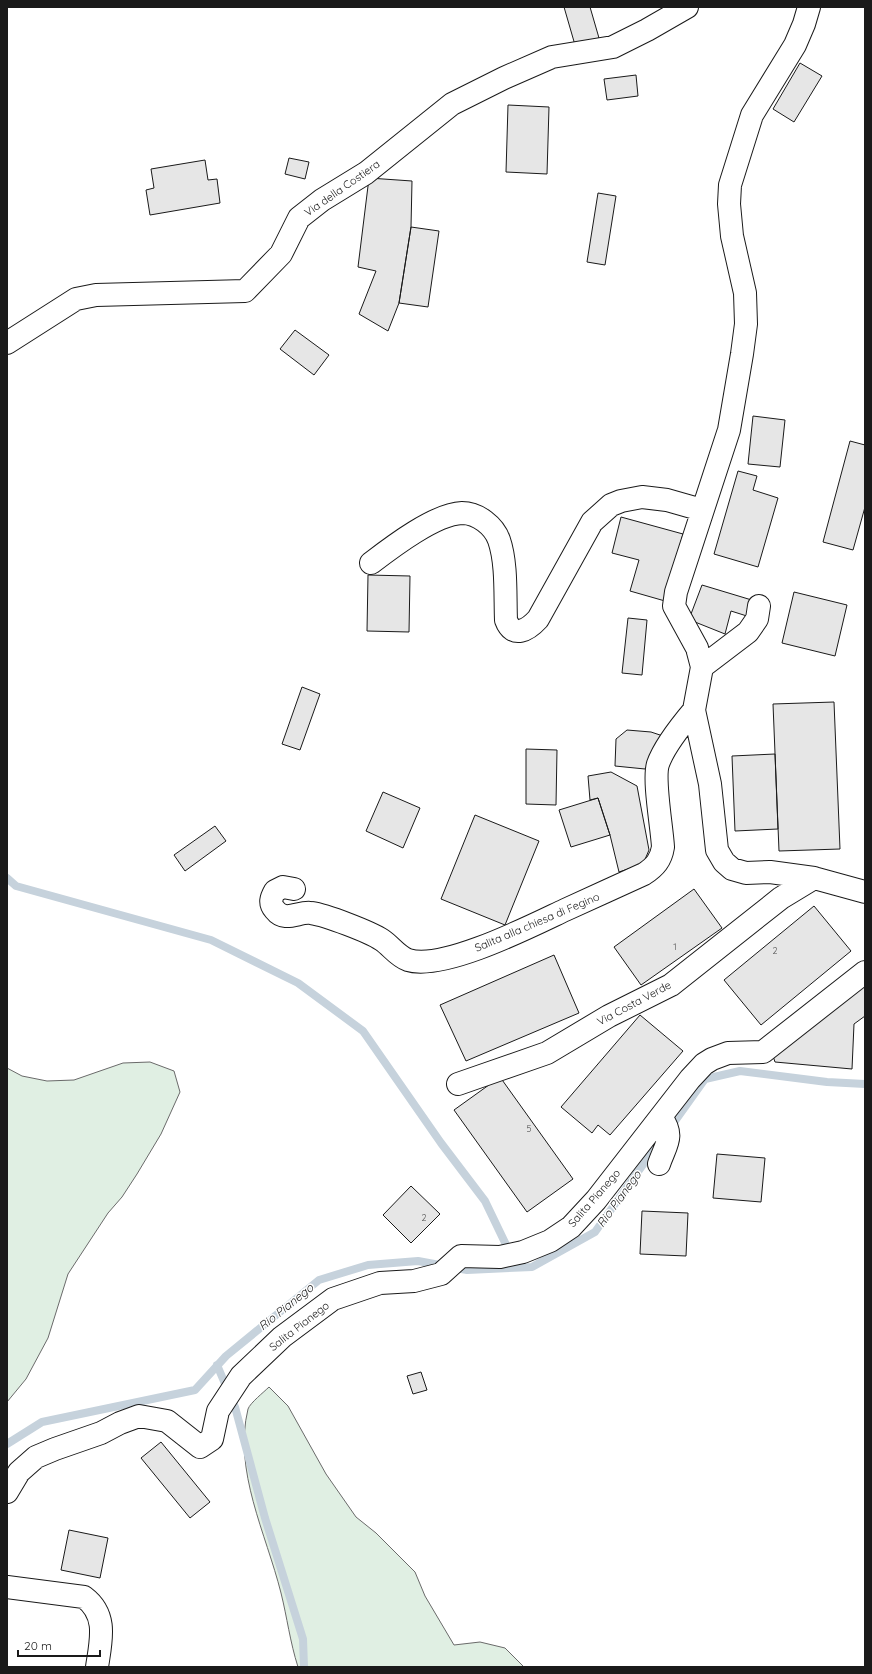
<svg xmlns="http://www.w3.org/2000/svg" width="872" height="1674" viewBox="0 0 872 1674" font-family="Quicksand,sans-serif">
	<rect width="100%" height="100%" fill="#fff"/>
	<!-- green -->
	<path fill="#e0efe3" stroke="#6a6a6a" d="M150,1062L174,1071L180,1092L161,1134L137,1174L122,1197L108,1213L68,1274L48,1338L26,1379L7,1402V1068L22,1076L47,1081L74,1080L123,1063Z
		M269,1387L288,1406L326,1474L356,1517L376,1533L415,1572L425,1596L454,1645L480,1642L505,1648L524,1667H298C290,1642 287,1617 281,1593C266,1533 233,1471 248,1409C250,1403 264,1392 269,1387Z"/>
	<g fill="none" stroke-linecap="round" stroke-linejoin="round">
		<!-- stream -->
		<path stroke="#c6d2dc" stroke-width="8" d="M7,878L16,886L211,940L298,983L363,1031L441,1143L485,1201L510,1253
			M670,1128L705,1079L740,1071L827,1082L865,1084
			M217,1365L235,1407L265,1518L303,1639L304,1667
			M7,1444L42,1422L195,1390L226,1356L319,1280L368,1265L418,1261L467,1270L532,1267L595,1232L657,1145"/>
	</g>
	<!-- building -->
	<path fill="#e6e6e6" stroke="#1a1a1a" d="M564,7H590L599,38L575,45Z
		M800,63L822,76L794,122L773,109Z
		M636,75L638,96L607,100L604,79Z
		M508,105L549,107L547,174L506,172Z
		M289,158L309,162L305,179L285,174Z
		M205,160L208,180L217,179L220,203L150,215L146,190L154,188L151,169Z
		M369,178L412,181L411,227L399,303L388,331L359,314L376,271L358,267Z
		M598,193L616,196L605,265L587,262Z
		M411,227L439,231L428,307L399,303Z
		M295,330L329,355L314,375L280,349Z
		M753,416L785,420L780,467L748,464Z
		M850,441L865,445V507L853,550L823,542Z
		M738,471L757,476L753,490L778,498L758,567L714,554Z
		M621,517L683,534L665,601L630,591L639,560L612,553Z
		M368,575L410,576L409,632L367,631Z
		M702,585L755,601L750,617L731,611L725,634L695,622L691,614Z
		M794,592L847,605L835,656L782,643Z
		M628,618L647,620L642,675L622,673Z
		M302,687L320,694L300,750L282,744Z
		M834,702L840,849L779,851L773,704Z
		M627,730L651,732L666,737L645,769L615,766L616,739Z
		M526,749L557,750L556,805L526,804Z
		M775,754L778,829L735,831L732,756Z
		M611,772L637,786L649,850L643,864L619,872L610,835L598,798L590,800L588,776Z
		M383,792L420,808L403,848L366,831Z
		M598,798L610,835L571,847L559,810Z
		M475,815L539,841L505,925L441,899Z
		M215,826L226,841L185,871L174,855Z
		M694,889L722,928L641,985L614,947Z
		M814,906L851,951L761,1025L724,980Z
		M554,955L579,1013L466,1061L440,1005Z
		M865,983V1016L854,1024L852,1069L775,1062L773,1056Z
		M640,1015L683,1051L610,1135L598,1125L592,1133L561,1107Z
		M500,1077L573,1179L527,1212L454,1110Z
		M717,1154L765,1158L761,1202L713,1198Z
		M411,1186L440,1214L411,1243L383,1215Z
		M642,1211L688,1213L686,1256L640,1254Z
		M421,1372L427,1390L413,1394L407,1376Z
		M161,1442L210,1502L190,1518L141,1458Z
		M69,1530L108,1538L100,1578L61,1570Z"/>
	<g fill="none" stroke-linecap="round" stroke-linejoin="round">
		<!-- minor casing -->
		<g stroke="#1a1a1a" stroke-width="24">
			<path id="minor" d="M809,7L804,24L795,45L752,115L730,185L729,204L732,236L745,293L746,324L742,354L729,430L676,592L674,606L697,648L702,667L694,710L710,784L717,850L724,862L732,869L746,873L770,872L814,878L865,892
				M7,343L76,299L96,295L245,291L281,254L299,218L322,200L366,173L452,104L504,78L552,57L613,47L647,30L687,7
				M371,563C392,547 435,514 462,513C478,513 494,526 499,540C507,563 505,596 506,620C513,639 528,630 538,619L592,522L611,505L621,501L642,497L667,500L702,510
				M702,667L748,632L757,619L759,606
				M294,889L283,887L275,891C271,898 269,903 275,910C285,923 299,911 311,913C326,915 370,932 382,940C391,946 397,956 408,960C443,971 531,926 565,910C591,898 618,886 644,874C655,867 661,860 663,847C662,828 653,779 658,764C664,747 683,723 694,710
				M458,1084L547,1053L609,1016L671,985L781,898L814,878
				M659,1164C666,1144 675,1136 661,1117
				M7,1492L19,1472L36,1457L55,1449L101,1433L120,1423L139,1416L167,1421L200,1447L212,1439L218,1411L241,1376L282,1337L333,1299L380,1283L414,1281L441,1274L461,1256L500,1257L523,1252L550,1241L571,1227L596,1200L690,1079L704,1064L712,1059L728,1053L763,1052L865,972
				M7,1587L84,1597C108,1615 101,1640 97,1667"/>
		</g>
		<!-- minor -->
		<use href="#minor" stroke="#fff" stroke-width="22"/>
	</g>
	<g text-anchor="middle" stroke-width="3" stroke-linejoin="round" paint-order="stroke">
		<!-- number labels -->
		<g font-size="9" fill="#4d4d4d">
			<text x="675" y="950">1</text>
			<text x="775" y="954">2</text>
			<text x="529" y="1132">5</text>
			<text x="424" y="1221">2</text>
		</g>
		<!-- street labels -->
		<g font-size="11" fill="#1a1a1a" stroke="#fff">
			<text transform="translate(342 188) rotate(-35)" y="4">Via della Costiera</text>
			<text transform="translate(537 922) rotate(-23)" y="4">Salita alla chiesa di Fegino</text>
			<text transform="translate(634 1003) rotate(-28)" y="4">Via Costa Verde</text>
			<text transform="translate(594 1198) rotate(-49)" y="4">Salita Pianego</text>
			<text transform="translate(299 1326) rotate(-38)" y="4">Salita Pianego</text>
		</g>
		<!-- water labels -->
		<g font-size="12" font-style="italic" fill="#1a1a1a" stroke="#fff">
			<text transform="translate(619 1199) rotate(-54)" y="4">Rio Pianego</text>
			<text transform="translate(286 1307) rotate(-39)" y="4">Rio Pianego</text>
		</g>
	</g>
	<!-- border -->
	<rect width="872" height="1674" fill="none" stroke="#1a1a1a" stroke-width="16"/>
	<!-- scale -->
	<path d="M18 1650v6h82v-6" fill="none" stroke="#1a1a1a" stroke-width="2"/>
	<text x="24" y="1650" font-size="12" fill="#1a1a1a" stroke="#ffffff" stroke-width="3" paint-order="stroke">20 m</text>
</svg>
